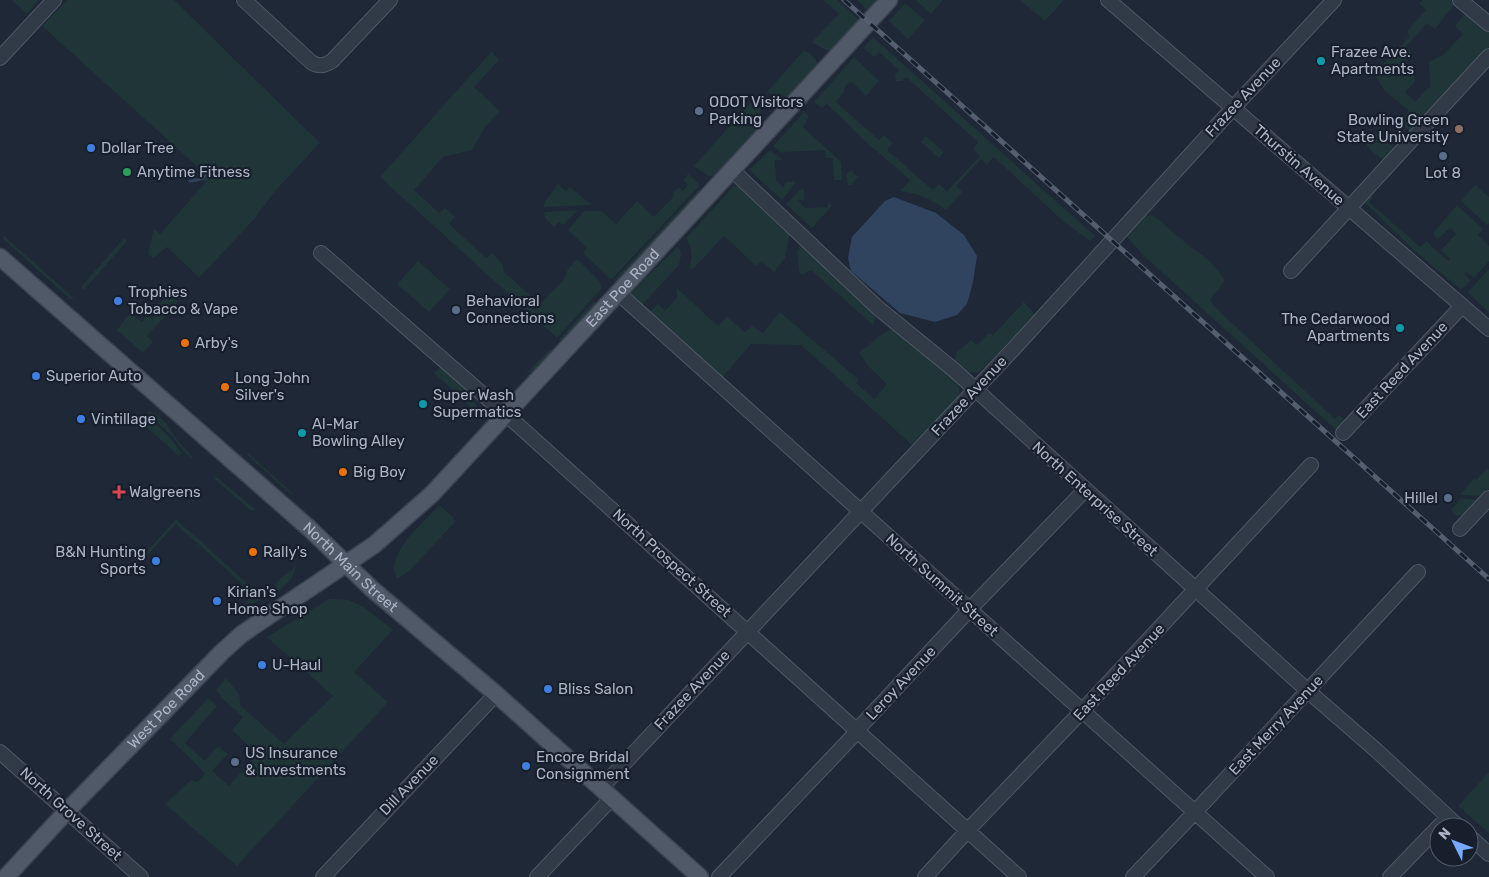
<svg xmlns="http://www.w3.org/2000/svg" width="1489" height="877" viewBox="0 0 1489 877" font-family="Rubik,sans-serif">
	<rect width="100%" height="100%" fill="#1e2837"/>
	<!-- green -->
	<path fill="#203538" d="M12,0H39L27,14Z
		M67,0H174L320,143L275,191L255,218L199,278L167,247L153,258L148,254L154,229L160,234L206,182L196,174L200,169L42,26Z
		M823,0H837L862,22L833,52L826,50L812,42L839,14Z
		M857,0H878L870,13Z
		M916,0H943L931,14Z
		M1020,0H1064L1045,21Z
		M1423,0H1451L1455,3L1435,29L1427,23L1406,47L1412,53L1404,62L1414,70L1415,82L1405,92L1415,102L1430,86L1429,62L1443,55L1463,34L1455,26L1467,11L1489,30V47L1412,132L1399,123L1409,111L1384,90L1374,73L1410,36L1407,31L1426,10L1419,3Z
		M905,3L925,20L908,39L889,21Z
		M873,37L1095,236L1090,241L1064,222L994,157L987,165L981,159L956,186L962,192L946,210C932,199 919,194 901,191L910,180L865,141L827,104L822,108L814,102L854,57L879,81L866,96L852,82L848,83L844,89L845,91L836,102L879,140L884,135L893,143L887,150L933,190L939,184L947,191L980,156L973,149L978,142L906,77L902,81H896L895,75L899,70L879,52L874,57L863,48Z
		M804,50L815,58L818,66L789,100L779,99L767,92Z
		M492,51L494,55L499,60L474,87L500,111L485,127L472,150L443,157L414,190L439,213L445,208L455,217L449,224L486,258L492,253L503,265L504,272L534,299V311L563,280L568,269L577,259L599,281L602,288L557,338L380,177Z
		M753,100L761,107L756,132L717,176H708L694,166Z
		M797,111H800L746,168V165Z
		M804,112L809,116L803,127L841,162L842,180H834L833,158H826L825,150L783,152V154L773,146Z
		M1373,133H1378L1395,148L1386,160C1378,158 1369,150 1365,142L1367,138Z
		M926,136L944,152L939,158L921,142Z
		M770,150L783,160H775L776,181L784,188L785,182H796L782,200L749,170Z
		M851,170L858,177L851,185H848L846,174Z
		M688,174L698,183L699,186L612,279L609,278L583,253L587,248L568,230L584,211H602L616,224L637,201L654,217L674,196L672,194L679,187L683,191L688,185L683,180Z
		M558,184L566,191L570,187L592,205L543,207L545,201Z
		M731,185L688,232L685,234L684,231L724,188Z
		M1475,185L1489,197V223L1487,225L1461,201Z
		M734,186L741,187L786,229L790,234L785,258L774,272L761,261L756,266L724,236L692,270L689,267C693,257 692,247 686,238Z
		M699,189V194L621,278L614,280Z
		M804,189L805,200H798L805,208L828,207V202L832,206L812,228L786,204L800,190Z
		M1370,195L1373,197L1369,202L1420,247L1426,241L1448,261L1450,259L1441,250L1456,234L1450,228L1437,240L1433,233L1457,205L1483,229L1478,235L1489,246V261L1474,278L1466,272L1464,274L1471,280L1466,286L1460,289L1416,252L1364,202Z
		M578,210L563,225L559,222L554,227L545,218L544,212Z
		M1150,215L1154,216L1192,248L1210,261L1225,280L1210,300L1217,309L1335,419L1339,415L1347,422L1336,430L1143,255L1126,236L1143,217Z
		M3,235L74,298L70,299L3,239Z
		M124,238L127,241L84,290L81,287Z
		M802,245L871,311L875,317L873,325L811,270L802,275L799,272L797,251Z
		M677,247L680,250L681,255L679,265L641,306L632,299L631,293Z
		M418,261L450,289L429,312L397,284Z
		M1489,269V313L1468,292Z
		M676,287L718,326L727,317L745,332L752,326L763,333L780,312L858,379L856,383L874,399L887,384L869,367L859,353L882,334L894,328L958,382L960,396L912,445L801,345L751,344L723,377L649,313L658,304L665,311L677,298Z
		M169,294L178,302L147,336L153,342L143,353L117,330L130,313L142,322L147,316L152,319L159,310L156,307Z
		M594,301L597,304L569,334L567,332L565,335L567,337L563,340H559Z
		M1024,302L1035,315L979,372L970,373L954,362L957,352L971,340L977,345L989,333L993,335Z
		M551,348V353L542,364L524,376Z
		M440,367L449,371L474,396L472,400L478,407L477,415L471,420V411L468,404L434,373Z
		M150,412C165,416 171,433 181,444C186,450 190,452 193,459L184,452L172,436L147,413Z
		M144,414L170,437L182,454L179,456L143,424L136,429V423Z
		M248,453L293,494L292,495L248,456Z
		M1487,468L1489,470V488L1481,496L1462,495L1461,494L1474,478L1476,480Z
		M212,477L218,478L256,510H250Z
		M1461,498L1477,500L1463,515H1456L1451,510Z
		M440,505L453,517L455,522L409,571L397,579C396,576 394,571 394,568C395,545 425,521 440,505Z
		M176,519L258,593L260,600L245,608V603L253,594L176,524L141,562L139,560Z
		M295,566L296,567L292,578L278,592L275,586C279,576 289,575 295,566Z
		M329,599L349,600L365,608L393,630L354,672L388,702L237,866L165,804L191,780L198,782L205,773L170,739L208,698L217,706L185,743L205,761L218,746L228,754L212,771L229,786L257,754L232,730L243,717L223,699L216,690L226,678L239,694L241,706L284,744L333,696L267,637Z
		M1489,772V833L1458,806Z"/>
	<!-- water -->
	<path fill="#30435f" d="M894,197L936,213L964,235L977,256L973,282L967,304L957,315L935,322L900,313L851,271L848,258L852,237L885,201Z"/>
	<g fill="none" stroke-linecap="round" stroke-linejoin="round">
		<!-- stream -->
		<path stroke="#30435f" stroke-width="3" d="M190,181L202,179L214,167"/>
		<!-- minor casing -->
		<g stroke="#4f5866" stroke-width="16">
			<path id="minor" d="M244,0L311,62C319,67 324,66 332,61L390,0
				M1108,0L1489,329
				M1460,0L1489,24
				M0,58L54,0
				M732,170L878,308L954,370L1308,691L1377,751L1459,827
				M321,253L518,425L1019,877
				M1291,271L1489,56
				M617,292L1267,877
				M1343,433L1462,306
				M1460,529L1489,498
				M0,752L141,877
				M601,788L1019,343L1233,108L1334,0
				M1469,836L1489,854
				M323,877L496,694
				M537,877L612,798
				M719,877L852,737L857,730L969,610L1085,490
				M925,877L968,830L1082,711L1311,465
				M1133,877L1195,812L1418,572
				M1390,877L1448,817"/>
		</g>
		<!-- major casing -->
		<g stroke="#3b4351" stroke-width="19">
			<g id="major">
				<path id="s1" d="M0,257L310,529L372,589L496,694L700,877"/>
				<path id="s2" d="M6,877L67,811L222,652L242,634L374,545L432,494L889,0"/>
			</g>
		</g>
		<!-- minor -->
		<use href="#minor" stroke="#313a47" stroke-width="14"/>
		<!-- major -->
		<use href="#major" stroke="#4f5968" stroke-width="16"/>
		<!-- rail casing -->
		<g stroke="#535e6f" stroke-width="5">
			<path id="rail" d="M844,0L1489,579"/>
		</g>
		<!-- rail -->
		<use href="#rail" stroke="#171f2c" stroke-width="3" stroke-dasharray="9" stroke-linecap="butt"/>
	</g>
	<!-- markers -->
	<g fill="#0f9aa8" stroke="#171f2c" stroke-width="2">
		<circle cx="1321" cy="61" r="5"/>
		<circle cx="1400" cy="328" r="5"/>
		<circle cx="423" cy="404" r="5"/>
		<circle cx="302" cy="433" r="5"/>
	</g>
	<g fill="#5c6f8a" stroke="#171f2c" stroke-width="2">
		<circle cx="699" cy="111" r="5"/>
		<circle cx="1443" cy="156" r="5"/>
		<circle cx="456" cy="310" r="5"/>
		<circle cx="1448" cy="498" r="5"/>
		<circle cx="235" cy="762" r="5"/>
	</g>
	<circle fill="#8d6e63" stroke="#171f2c" stroke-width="2" cx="1459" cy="129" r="5"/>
	<g fill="#3f7fe0" stroke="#171f2c" stroke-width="2">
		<circle cx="91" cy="148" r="5"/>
		<circle cx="118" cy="301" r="5"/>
		<circle cx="36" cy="376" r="5"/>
		<circle cx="81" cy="419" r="5"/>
		<circle cx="156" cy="561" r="5"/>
		<circle cx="217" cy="601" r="5"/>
		<circle cx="262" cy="665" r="5"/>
		<circle cx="548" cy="689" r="5"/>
		<circle cx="526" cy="766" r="5"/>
	</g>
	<circle fill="#2e9e5b" stroke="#171f2c" stroke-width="2" cx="127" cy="172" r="5"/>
	<g fill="#e8710a" stroke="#171f2c" stroke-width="2">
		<circle cx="185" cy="343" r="5"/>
		<circle cx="225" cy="387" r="5"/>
		<circle cx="343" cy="472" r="5"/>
		<circle cx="253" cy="552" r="5"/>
	</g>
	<path fill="#e0444e" stroke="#171f2c" stroke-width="2" d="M116.5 484.5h5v5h5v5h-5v5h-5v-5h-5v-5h5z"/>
	<g text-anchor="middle" stroke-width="4.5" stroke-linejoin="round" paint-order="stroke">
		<!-- poi labels -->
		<g font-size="15" fill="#abb5c5" stroke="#171f2c" text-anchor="start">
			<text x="1331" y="57">Frazee Ave.<tspan x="1331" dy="17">Apartments</tspan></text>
			<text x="709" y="107">ODOT Visitors<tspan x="709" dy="17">Parking</tspan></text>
			<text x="1449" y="125" text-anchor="end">Bowling Green<tspan x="1449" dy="17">State University</tspan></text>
			<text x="101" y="153">Dollar Tree</text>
			<text x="137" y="177">Anytime Fitness</text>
			<text x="1443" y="178" text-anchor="middle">Lot 8</text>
			<text x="128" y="297">Trophies<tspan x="128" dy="17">Tobacco &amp; Vape</tspan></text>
			<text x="466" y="306">Behavioral<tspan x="466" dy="17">Connections</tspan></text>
			<text x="1390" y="324" text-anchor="end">The Cedarwood<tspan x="1390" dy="17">Apartments</tspan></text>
			<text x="195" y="348">Arby's</text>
			<text x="46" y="381">Superior Auto</text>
			<text x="235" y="383">Long John<tspan x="235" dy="17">Silver's</tspan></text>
			<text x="433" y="400">Super Wash<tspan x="433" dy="17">Supermatics</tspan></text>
			<text x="91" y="424">Vintillage</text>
			<text x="312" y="429">Al-Mar<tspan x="312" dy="17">Bowling Alley</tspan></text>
			<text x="353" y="477">Big Boy</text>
			<text x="129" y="497">Walgreens</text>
			<text x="1438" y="503" text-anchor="end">Hillel</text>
			<text x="146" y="557" text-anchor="end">B&amp;N Hunting<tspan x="146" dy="17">Sports</tspan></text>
			<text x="263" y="557">Rally's</text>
			<text x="227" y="597">Kirian's<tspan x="227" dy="17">Home Shop</tspan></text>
			<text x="272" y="670">U-Haul</text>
			<text x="558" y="694">Bliss Salon</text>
			<text x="245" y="758">US Insurance<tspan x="245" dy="17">&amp; Investments</tspan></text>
			<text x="536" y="762">Encore Bridal<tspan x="536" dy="17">Consignment</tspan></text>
		</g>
		<!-- street labels -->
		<g font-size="15" fill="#abb5c5" stroke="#171f2c">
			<text transform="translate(1243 97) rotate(-47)" y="5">Frazee Avenue</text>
			<text transform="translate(1299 165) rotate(41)" y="5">Thurstin Avenue</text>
			<text dy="5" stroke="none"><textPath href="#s2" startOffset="856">East Poe Road</textPath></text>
			<text transform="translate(1402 370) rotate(-47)" y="5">East Reed Avenue</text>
			<text transform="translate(969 396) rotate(-47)" y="5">Frazee Avenue</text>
			<text transform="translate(1095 499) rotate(42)" y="5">North Enterprise Street</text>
			<text transform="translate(672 563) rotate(42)" y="5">North Prospect Street</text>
			<text dy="5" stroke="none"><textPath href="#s1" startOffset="468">North Main Street</textPath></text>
			<text transform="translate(942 585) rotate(42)" y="5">North Summit Street</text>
			<text transform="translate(1119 672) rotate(-47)" y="5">East Reed Avenue</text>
			<text transform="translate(901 683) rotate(-47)" y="5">Leroy Avenue</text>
			<text transform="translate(692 690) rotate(-47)" y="5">Frazee Avenue</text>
			<text dy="5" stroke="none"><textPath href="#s2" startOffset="232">West Poe Road</textPath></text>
			<text transform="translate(1276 725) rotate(-47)" y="5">East Merry Avenue</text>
			<text transform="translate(409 785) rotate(-46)" y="5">Dill Avenue</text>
			<text transform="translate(71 814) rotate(42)" y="5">North Grove Street</text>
		</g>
	</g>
	<!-- north arrow -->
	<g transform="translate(1454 842) rotate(312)"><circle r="24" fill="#171f2c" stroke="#525b69"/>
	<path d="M0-4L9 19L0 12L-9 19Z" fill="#77aafe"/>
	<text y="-8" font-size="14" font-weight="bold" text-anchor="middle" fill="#abb5c5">N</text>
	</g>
</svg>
